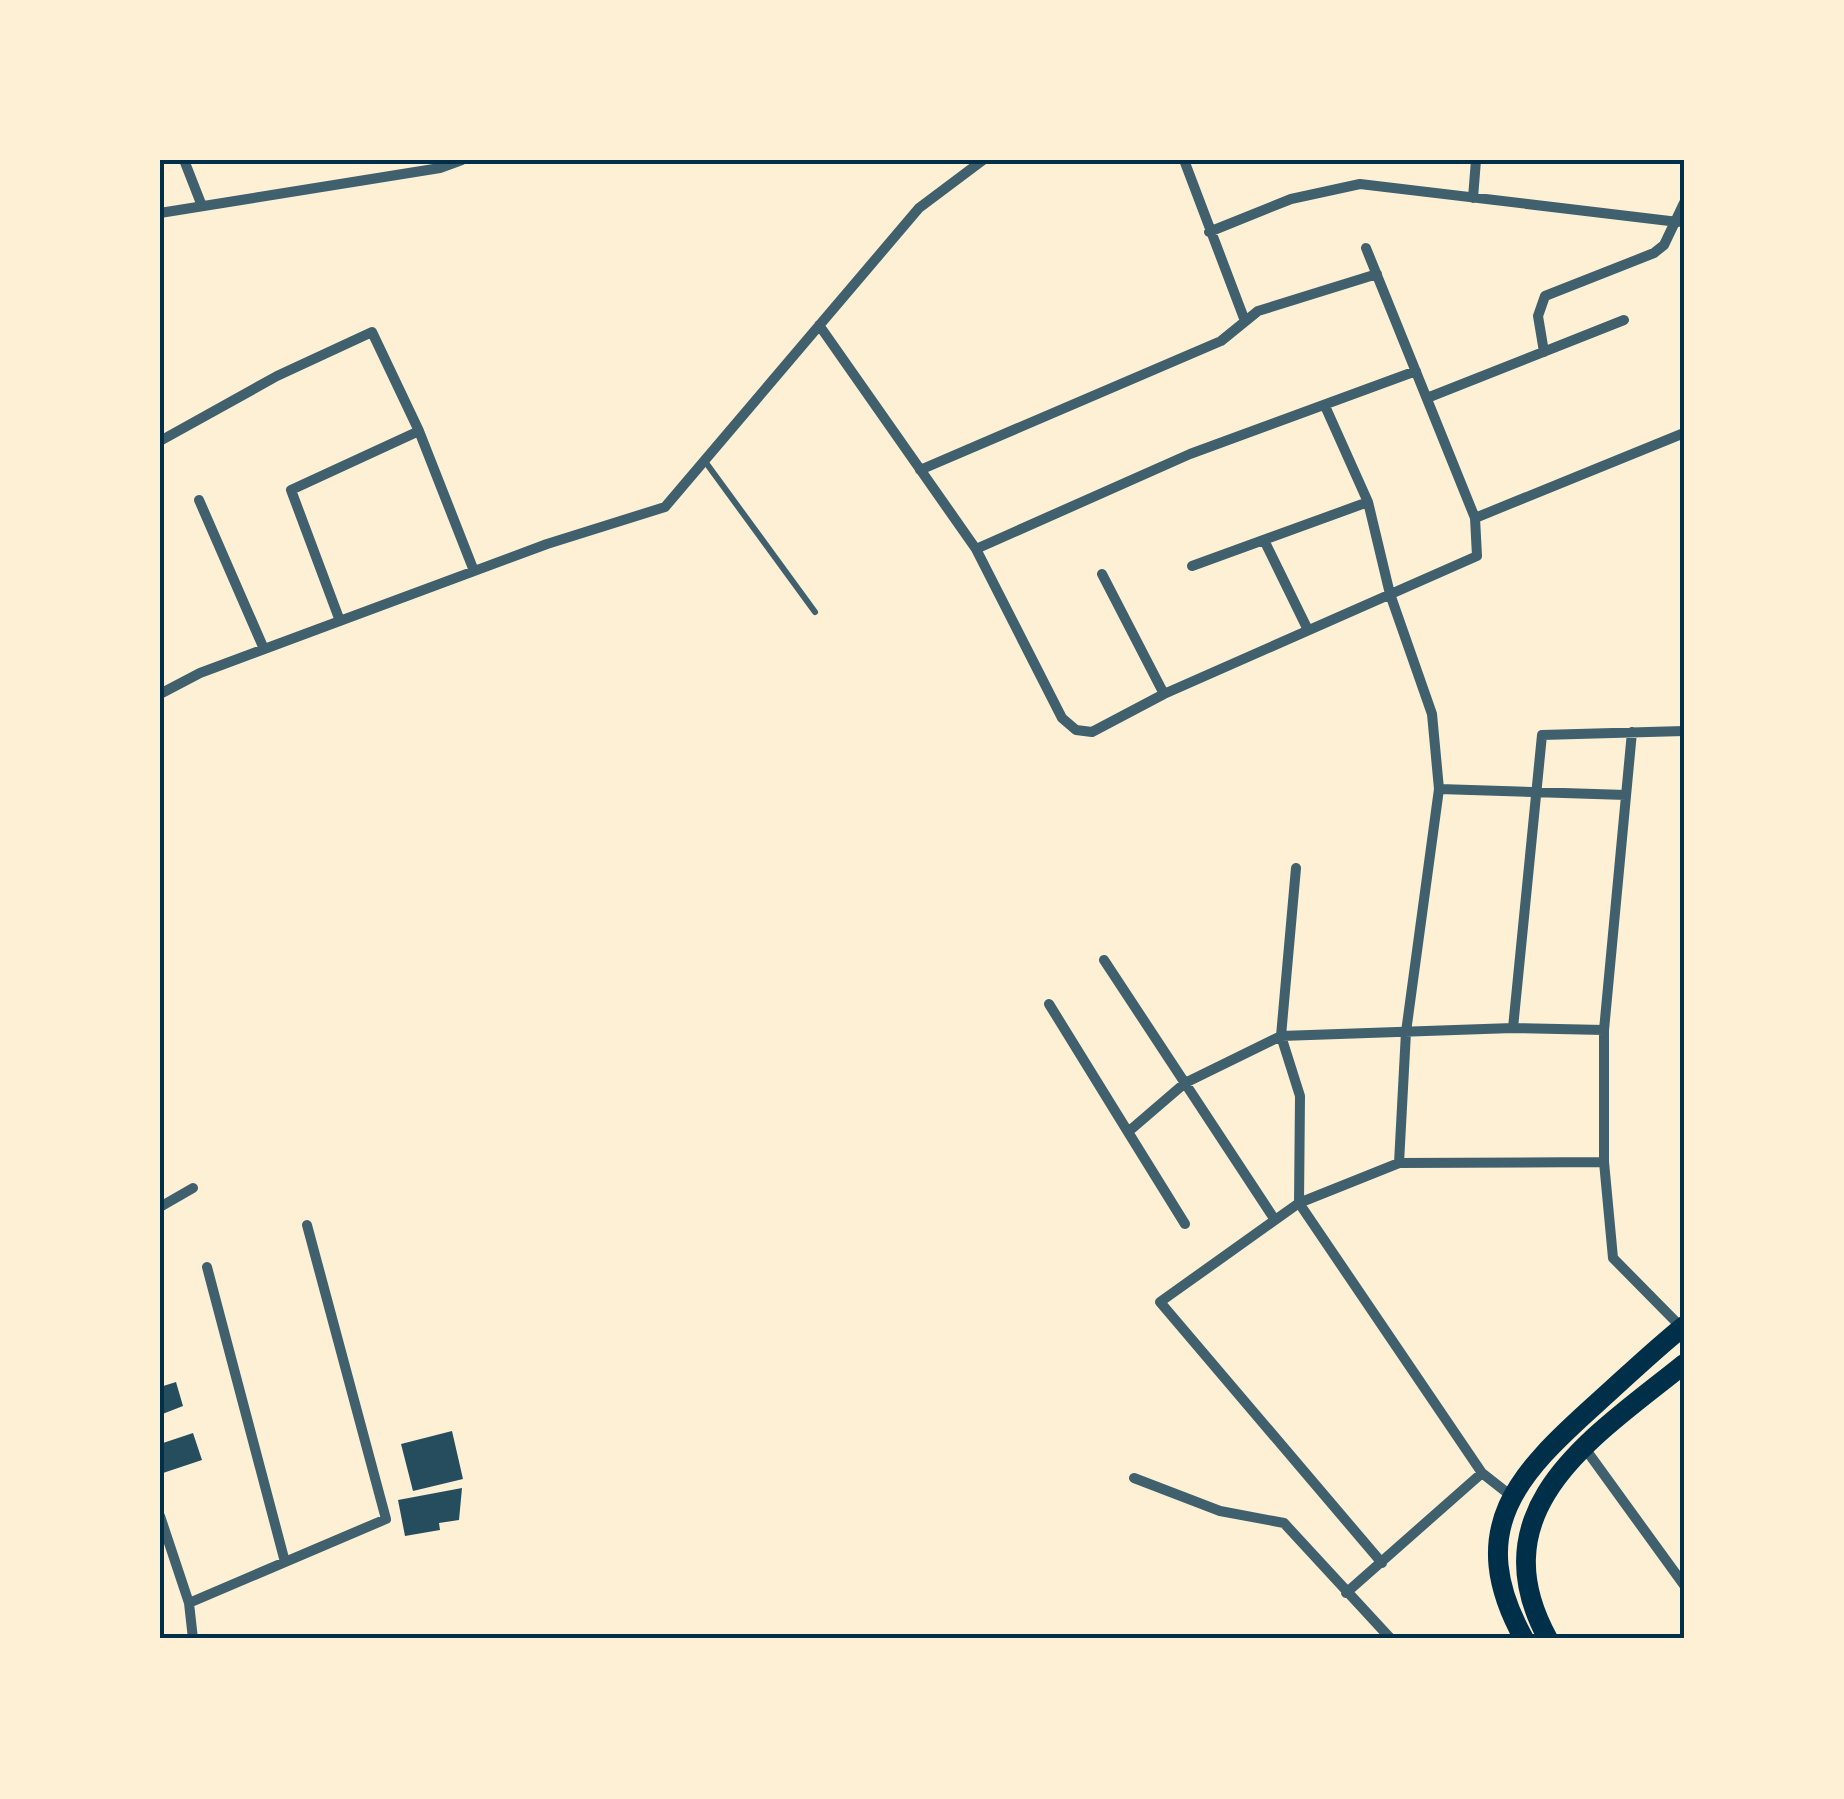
<svg xmlns="http://www.w3.org/2000/svg" width="1844" height="1799" viewBox="0 0 1844 1799" font-family="'PT Sans Narrow',sans-serif">
	<rect width="100%" height="100%" fill="#fdf0d5"/>
	<!-- building -->
	<path fill="#264d5e" d="M176,1382L183,1406L160,1415V1387Z
		M452,1431L463,1479L413,1491L401,1444Z
		M193,1433L202,1460L160,1474V1444Z
		M462,1488L459,1520L439,1523L440,1530L405,1536L398,1500Z"/>
	<g fill="none" stroke-linecap="round" stroke-linejoin="round">
		<!-- service -->
		<path stroke="#3f606c" stroke-width="6" d="M704,460L815,612"/>
		<!-- minor -->
		<path stroke="#3f606c" stroke-width="10" d="M184,160L202,206
			M1184,160L1245,321
			M1473,198L1476,160
			M160,213L440,168L462,160
			M1209,232L1291,199L1360,184L1678,222
			M1366,248L1475,518L1684,433
			M819,325L976,549L1062,718L1076,730L1092,732L1164,694L1477,556L1475,518
			M1544,352L1538,316L1545,296L1654,253L1664,245L1684,203
			M1427,398L1624,320
			M419,431L474,571
			M160,441L277,376L372,332L419,431L291,490L340,621
			M920,470L1221,341L1258,311L1377,274
			M199,500L264,649
			M1368,502L1390,594L1432,714L1439,789L1626,795
			M1264,540L1308,630
			M976,549L1190,454L1416,371
			M1192,566L1368,502L1325,406
			M1102,574L1164,694
			M160,694L200,673L547,544L665,507L919,208L983,160
			M1632,732L1604,1030V1162L1613,1258L1683,1329
			M1296,868L1281,1036L1300,1096L1299,1203L1482,1473L1510,1495
			M1104,960L1275,1220
			M1049,1004L1128,1132L1185,1083L1281,1036L1513,1028L1604,1030
			M1513,1028L1542,735L1684,731
			M1128,1132L1185,1224
			M1399,1163L1406,1032L1439,789
			M160,1207L193,1188
			M207,1267L285,1562
			M1584,1447L1684,1585
			M1134,1478L1220,1511L1284,1523L1391,1639
			M160,1516L189,1603L193,1639
			M1382,1563L1160,1302L1299,1203L1399,1163L1604,1162
			M1346,1593L1482,1473
			M189,1603L386,1519L307,1225"/>
		<!-- primary -->
		<path stroke="#003049" stroke-width="20" d="M1524,1639C1463,1529 1518,1474 1597,1403C1626,1377 1654,1350 1684,1326
			M1548,1639C1476,1508 1595,1436 1684,1364"/>
	</g>
	<!-- border -->
	<rect width="1844" height="1799" fill="none" stroke="#fdf0d5" stroke-width="325"/>
	<rect x="162" y="162" width="1520" height="1474" fill="none" stroke="#003049" stroke-width="4"/>
</svg>
